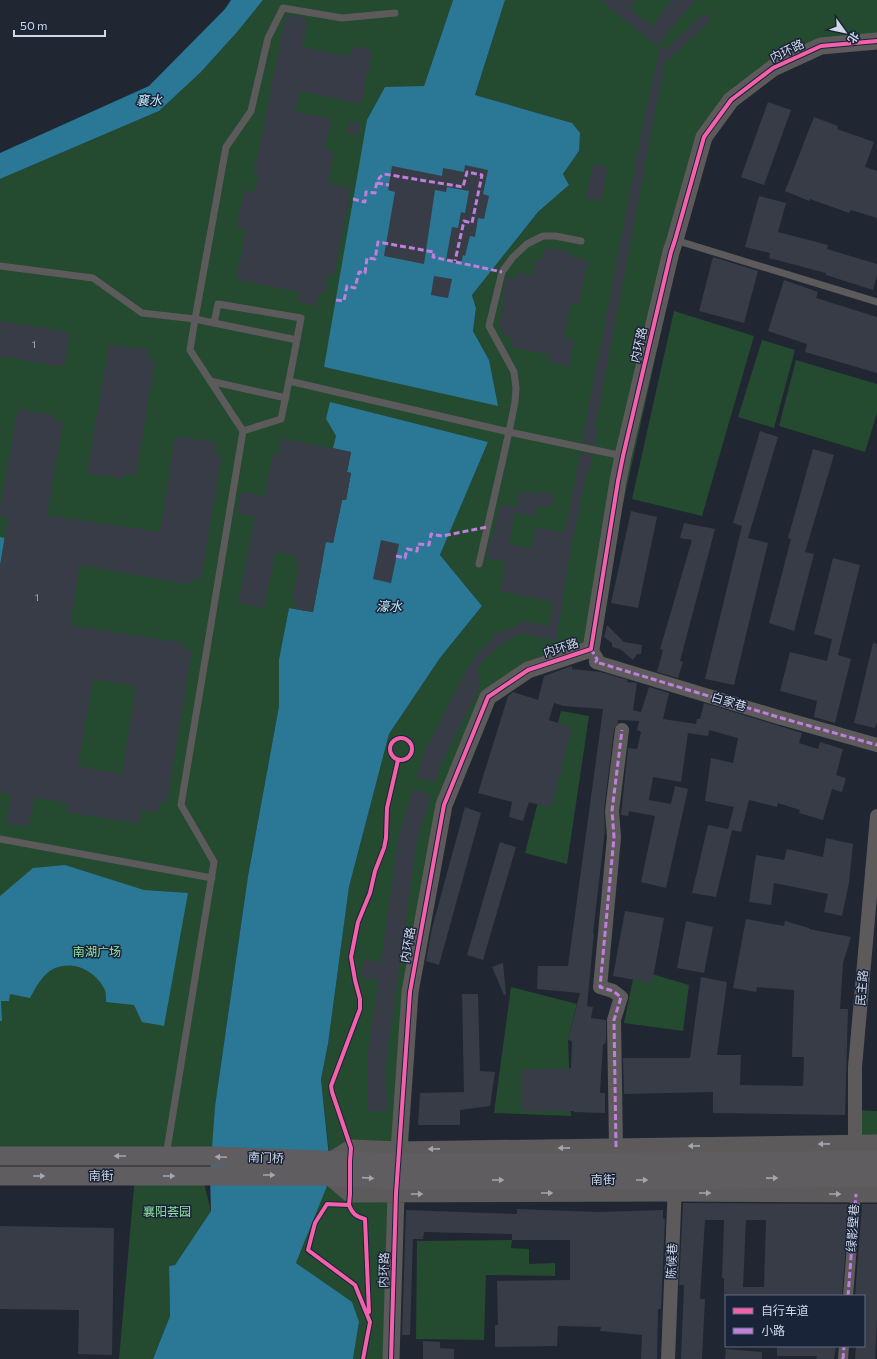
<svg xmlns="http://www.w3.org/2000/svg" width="877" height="1359" viewBox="0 0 877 1359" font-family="Commissioner,'Noto Sans SC',sans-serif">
	<rect width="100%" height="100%" fill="#212732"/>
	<!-- green -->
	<path fill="#244a2f" d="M263,0H453L424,86L324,367L419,387L489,360L473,331L476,308L472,295L538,212L569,185L563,174L579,151L572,123L475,95L505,0H877V41L821,46L773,68L704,137L591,649L488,697L444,804L410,992L391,1359H353L359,1322L319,1280L296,1263L305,1241L330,1161L321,1079L328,1044L349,887L389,734L440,658L482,606L440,555L488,442L326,419L336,436L351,452L347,472L351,473L346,500H342L333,543L323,558L313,612L289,608L279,659V706L248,876L215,1106L212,1156H0V179L159,111L201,72L238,31Z
		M674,311L754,336L702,516L632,499Z
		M762,340L795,350L774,428L738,417Z
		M796,360L877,384V413L865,452L779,426Z
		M561,711L589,716L567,864L525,853Z
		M635,969L689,985L683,1031L624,1023Z
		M511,987L577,1004L568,1040L571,1116L494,1113Z
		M855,1110L877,1111V1143L855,1144Z
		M202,1175L211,1211L175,1265L169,1266L170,1316L153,1359H119L135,1176Z
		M512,1240L511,1248L529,1249V1264L555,1263V1276L486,1275L484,1340L416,1339L417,1241Z"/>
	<!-- water -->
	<path fill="#2a7796" d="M231,0H263L238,31L201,72L159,111L0,179V153L149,86L225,9Z
		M453,0H505L475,95L572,123L580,133L579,151L563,174L569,185L538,212L472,295L476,308L473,331L489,360L498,406L324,367L367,120L385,87L424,86Z
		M330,402L488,442L440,555L482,606L440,658L389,734L349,887L328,1044L321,1079L331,1176L296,1263L352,1302L359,1322L353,1359H153L170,1316L169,1266L175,1265L211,1211L210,1175L215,1106L248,876L279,706V659L289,608L313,612L323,558L319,557L322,541L333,543L342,500H346L351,473L347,472L351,452L333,448L336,436L326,419Z
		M0,537L5,538L0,566Z
		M65,865L144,890L188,893L164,1026L142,1022L134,1005L106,1002C106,998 106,993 105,990C96,971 73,959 53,969C42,975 36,987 30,998L10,994L9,1001H1L2,1021H0V896L33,868Z"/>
	<!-- building -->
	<path fill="#373c46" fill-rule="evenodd" d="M600,0H636L629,8L652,26L672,0H695L657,46Z
		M705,13L711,20L661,66H664L595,429L598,430L595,443L598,444V446L582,442L646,109L661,44L666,49Z
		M286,14L308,19L302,47L349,57L352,46L372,51L361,104L300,91L295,112L331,118L325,150L334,151L328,183L351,188L334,275L328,274L324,294L319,293L317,306L298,302L300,292L236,280L246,230L237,228L244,190L254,193L258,174L254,173Z
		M768,102L791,110L764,185L741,177Z
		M814,117L838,126L837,129L874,142L865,167L877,171V218L851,210L849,213L810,199L809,201L785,191Z
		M348,122L360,124L358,135L346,133Z
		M593,164L608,167L601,201L586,198Z
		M465,165L488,170L483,194L489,196L484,219L478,218L475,237L470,236L465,256L463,255L461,264L446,260L452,227L458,228L461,212L465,213L469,191L447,187L446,192L435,190L424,264L384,256L395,192L388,190L392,166L442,176L443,168L464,172Z
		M759,196L786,203L778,232L828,245L827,249L877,264V275L873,290L826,275V273L769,258L770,253L745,247Z
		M545,247L569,252V256L588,260L579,304L571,303L564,338L574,340L569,366L548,362L550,355L510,347L512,337L502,335L503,330L498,329L505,295L502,294L506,277L516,279L517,273L533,276L536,259L542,260Z
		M713,257L758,271L744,323L699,311Z
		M434,276L452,279L448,298L431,295Z
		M784,280L818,292L816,298L877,317V373L805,352L807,344L768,331Z
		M0,321L70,332L64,367L0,356Z
		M109,344L150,350L148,359L155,360L136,476L124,474V479L87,473Z
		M18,409L54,415L53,420L63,422L47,515L160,532L175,436L216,442L214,454L222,455L201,579L193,578L192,585L80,565L70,625L183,643V649L192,650L167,803L160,802L158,813L141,810L139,824L66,812L67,803L34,798L29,826L6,823L11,794L0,793V566L8,517L0,516V508ZM93,679L136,686L122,774L78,766Z
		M760,431L778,437L748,538L768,543L734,685L705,679L742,526L733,523Z
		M281,438L351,452L347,472L351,473L346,500H342L333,543L326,542L313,612L295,609L296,601L292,600L299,564H295L296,556L275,552L264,608L238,603L255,517L237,513L241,492L264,496L273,454L278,455Z
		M813,449L834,455L805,552L814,554L794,631L769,623L791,539L788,538Z
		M581,452L595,455H593L590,469L588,468L570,553L556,641L524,634L513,637L500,645L483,661L478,669L480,686L440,766L435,782L416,778L422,757L463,676L475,656L492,639L491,635L510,629L524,620L526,623L528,622L549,626L553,602L500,591L506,562L486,558L490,537L493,538L500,504L516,507L520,491L537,495L538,491L554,494L551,508L537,505L535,517L515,512L509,544L531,549L536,527L564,533Z
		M631,511L657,517L638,608L611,603Z
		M684,523L715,529L680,661L683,662L678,678L657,672L663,650L660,649L692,540L680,538Z
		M381,540L399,544L391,583L373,579Z
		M833,558L860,565L838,655L851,659L835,723L814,717L817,701L780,691L790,652L827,661L832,639L814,634Z
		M607,625L624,642L642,645L641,654H637L633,660L620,649L612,647V643L604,637Z
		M873,643L877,644V722L875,728L854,723Z
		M572,666V669L601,672L628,680L627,682L637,683L633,710L641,712L649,687L669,693L663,719L696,724L697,719H700L704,703L802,733L799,743L818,749L820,742L843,749L836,775L846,778L842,792L832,789L823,820L799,813L800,810L778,803L777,807L749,800L741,832L732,830L716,897L692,893L708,825L728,829L734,807L705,801L711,758L733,763L738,738L709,730L708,736L688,733L681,782L653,777L649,800L671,804L675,786L688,789L666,888L641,882L655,816L629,811L628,816L621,815L628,748L637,749L641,732L637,730L639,721L618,720V723L614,729L604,810L605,830L593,933H594L587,1006L593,1007L591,1018L606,1020V1040L605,1044H603L600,1093H605V1113L574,1112V1111H522L521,1070L571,1068L572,1041L568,1040L580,993L537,989L538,966H568L603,709L564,706L554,703L549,720L572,728L551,808L529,802L523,821L509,817L512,802L478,793L508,696L513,692L538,700L544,676Z
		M413,789L431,795L417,840L385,1070L388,1112L368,1111L367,1059L378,980L361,977L364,959L381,962L398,838Z
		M465,807L481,813L439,965L426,961L432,928Z
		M826,838L853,844L849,883L842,916L824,912L828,894L774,883L771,905L749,902L756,855L784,860L787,849L823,857Z
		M500,842L516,847L483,960L467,955Z
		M625,911L664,918L652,983L613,976Z
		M746,919L784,926L785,921L809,928V929L851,937L843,963L840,1009H848L845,1115L713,1113V1092L624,1094L623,1058H690L701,977L727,982L717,1055H741L740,1085L803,1086L804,1057H792L794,990L757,987L756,992L733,988Z
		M686,921L713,927L704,973L677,968Z
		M503,963L506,994L504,995L492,967Z
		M462,994H478L480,1071L495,1072L490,1106L460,1110V1125H418L420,1093L464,1092Z
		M683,1203L849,1204L842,1296H724V1278H722L724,1220H705L700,1299H705L702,1359H681L684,1285H679ZM746,1220H766L764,1287H743Z
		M862,1204H877V1319L875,1359H855L856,1346H864V1296H855Z
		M517,1209L598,1212L663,1210V1219H665L661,1309H658L657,1359H641L642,1335L600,1331L601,1327L558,1326L557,1346L495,1347V1325H498L497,1281L570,1280V1240H512V1234L424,1232L423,1239H413L410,1335H402L406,1210L517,1214Z
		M0,1226L114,1228L112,1355L78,1354L79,1310L0,1309Z
		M423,1341L440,1342V1348L454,1349V1359H423Z
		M777,1346H836L834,1359H816L817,1356H777Z
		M726,1349L762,1352V1359H725Z"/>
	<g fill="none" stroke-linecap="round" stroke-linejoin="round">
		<!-- service -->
		<path stroke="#5d5a5c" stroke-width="7" d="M675,240L877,302
			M581,241L555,236H543L527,244L513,257L502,272L489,326L514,372L516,388L515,402L509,432L623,456
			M0,266L93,278L142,313L195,319L226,147L251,111L268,38L283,8L342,18L395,13
			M214,323L297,340
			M210,381L286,398
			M243,431L281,419L289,381L509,432L479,564
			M0,839L212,878
			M166,1156L214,862L181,805L243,431L190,350L195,319L214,323L218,304L301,318L289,381"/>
		<!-- pedestrian -->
		<path stroke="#5d5a5c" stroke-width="10" d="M848,1296L856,1194
			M843,1359L844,1346"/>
		<!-- minor -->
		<path stroke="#5d5a5c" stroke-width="14" d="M591,649L597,659L596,662L778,717L877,745
			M616,1147L614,1020L621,997L613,991L600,987L614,837L612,811L622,730
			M855,1153V1067L877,816
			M668,1359L675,1183"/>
		<!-- tertiary -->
		<path stroke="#5d5a5c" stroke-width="17" d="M330,1161L351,1148L399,1150L877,1143
			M329,1176L350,1194L675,1193L877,1194
			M391,1359L396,1194L410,992L444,805L488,697L528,670L591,649L618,481L623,456L671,252L675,240L704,137L731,100L773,68L821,46L877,41"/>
		<!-- secondary -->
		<path stroke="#605d60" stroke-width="19" d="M0,1156H212L398,1163L675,1162L877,1160
			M0,1176H329L397,1180H675L877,1177"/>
		<!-- quiet -->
		<path stroke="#c07fdc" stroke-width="3" stroke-dasharray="6 3" stroke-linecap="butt" d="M377,183L389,185
			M353,199L365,202L366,192L375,193C376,185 377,178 384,174L463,187L467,172L482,175L472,223L464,221L455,261
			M336,300L344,301L347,286L355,288L359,272L365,273L367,258L375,259L378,242L434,252L433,257L502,272
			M396,556L405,558L407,549L417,551L418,544L429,545L431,534L442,536L487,527
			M591,649L597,659L596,662L778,717L877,745
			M616,1147L614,1020L621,997L613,991L600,987L614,837L612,811L622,730
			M848,1296L856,1194
			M843,1359L844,1346"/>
		<!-- cycleway casing -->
		<g stroke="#1a2439" stroke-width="6">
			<path id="cycleway" d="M390 749a11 11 0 1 1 22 0a11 11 0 1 1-22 0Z
				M349,1205C352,1213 356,1217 365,1219L369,1312
				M363,1359L370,1322L355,1285L308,1250L315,1223L327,1204L349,1205L350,1194V1161L351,1148L332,1092L331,1086L360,1009V999L355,980L351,957L358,922L370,893L375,871L384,848L386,838L387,808L398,760
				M391,1359L396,1194L410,992L444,805L488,697L528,670L591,649L618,481L623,456L671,252L675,240L704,137L731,100L773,68L821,46L877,41"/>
		</g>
		<!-- cycleway -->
		<use href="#cycleway" stroke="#f560ab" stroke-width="4"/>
	</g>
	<!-- one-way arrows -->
	<defs><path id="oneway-solid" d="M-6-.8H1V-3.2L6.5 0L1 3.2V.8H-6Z"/></defs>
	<g fill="#a2a5af">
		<use href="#oneway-solid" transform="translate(824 1144) rotate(179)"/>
		<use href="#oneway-solid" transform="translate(694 1146) rotate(179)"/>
		<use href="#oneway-solid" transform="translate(564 1148) rotate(179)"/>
		<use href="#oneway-solid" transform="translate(434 1149) rotate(179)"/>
		<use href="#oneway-solid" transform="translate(547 1193)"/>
		<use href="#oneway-solid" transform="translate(705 1193)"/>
		<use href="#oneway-solid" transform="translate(417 1194)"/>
		<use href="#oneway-solid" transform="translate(835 1194)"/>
	</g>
	<g fill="#a3a6b0">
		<use href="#oneway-solid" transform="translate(120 1156) rotate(-180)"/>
		<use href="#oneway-solid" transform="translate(221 1157) rotate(-178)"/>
		<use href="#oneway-solid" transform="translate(269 1175)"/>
		<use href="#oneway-solid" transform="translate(39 1176)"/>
		<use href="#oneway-solid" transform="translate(169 1176)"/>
		<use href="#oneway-solid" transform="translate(368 1178) rotate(4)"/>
		<use href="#oneway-solid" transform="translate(772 1178) rotate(-1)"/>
		<use href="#oneway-solid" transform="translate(498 1180)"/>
		<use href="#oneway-solid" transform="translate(642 1180)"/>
	</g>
	<g text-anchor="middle" stroke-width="3" stroke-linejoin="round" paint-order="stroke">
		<!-- number labels -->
		<g font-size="10" fill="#aab0be">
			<text x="34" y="348">1</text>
			<text x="37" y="601">1</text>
		</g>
		<!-- street labels -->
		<g font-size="12" fill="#d0d7e6" stroke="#1a2439">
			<text transform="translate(787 51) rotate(-26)" y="4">内环路</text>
			<text transform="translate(639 345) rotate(-77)" y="4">内环路</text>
			<text transform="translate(561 648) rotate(-18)" y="4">内环路</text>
			<text transform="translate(729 702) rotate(17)" y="4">白家巷</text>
			<text transform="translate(408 945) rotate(-80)" y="4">内环路</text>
			<text transform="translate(862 988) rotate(-85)" y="4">民主路</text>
			<text transform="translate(266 1158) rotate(2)" y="4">南门桥</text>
			<text x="101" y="1180">南街</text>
			<text x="603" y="1184">南街</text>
			<text transform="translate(853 1228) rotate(-86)" y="4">绿影壁巷</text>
			<text transform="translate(672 1261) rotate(-88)" y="4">陈候巷</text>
			<text transform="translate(384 1270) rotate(-88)" y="4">内环路</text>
		</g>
		<!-- park labels -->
		<g font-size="12" fill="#92e4a1" stroke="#1a2439">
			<text x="97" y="956">南湖广场</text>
			<text x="167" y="1216">襄阳荟园</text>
		</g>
		<!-- water labels -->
		<g font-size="13" font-style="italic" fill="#c2ebfe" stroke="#1a2439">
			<text x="149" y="105">襄水</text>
			<text x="389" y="611">濠水</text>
		</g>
	</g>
	<!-- legend -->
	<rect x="725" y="1295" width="140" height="52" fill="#1a2439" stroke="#636c7e"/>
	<rect x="733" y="1308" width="20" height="6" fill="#f560ab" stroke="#636c7e"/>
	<text x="761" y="1315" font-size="12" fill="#d0d7e6">自行车道</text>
	<rect x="733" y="1328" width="20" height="6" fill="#c07fdc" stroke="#636c7e"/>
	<text x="761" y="1335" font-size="12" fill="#d0d7e6">小路</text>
	<!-- north arrow -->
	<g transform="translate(845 32) rotate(123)" stroke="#1a2439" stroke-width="3" paint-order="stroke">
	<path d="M0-3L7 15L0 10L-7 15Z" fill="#d0d7e6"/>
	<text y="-6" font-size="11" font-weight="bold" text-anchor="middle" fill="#d0d7e6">北</text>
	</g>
	<!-- scale -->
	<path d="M14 30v6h91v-6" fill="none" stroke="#d0d7e6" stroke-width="2"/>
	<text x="20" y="30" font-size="12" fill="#d0d7e6" stroke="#1a2439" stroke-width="3" paint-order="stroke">50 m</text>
</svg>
